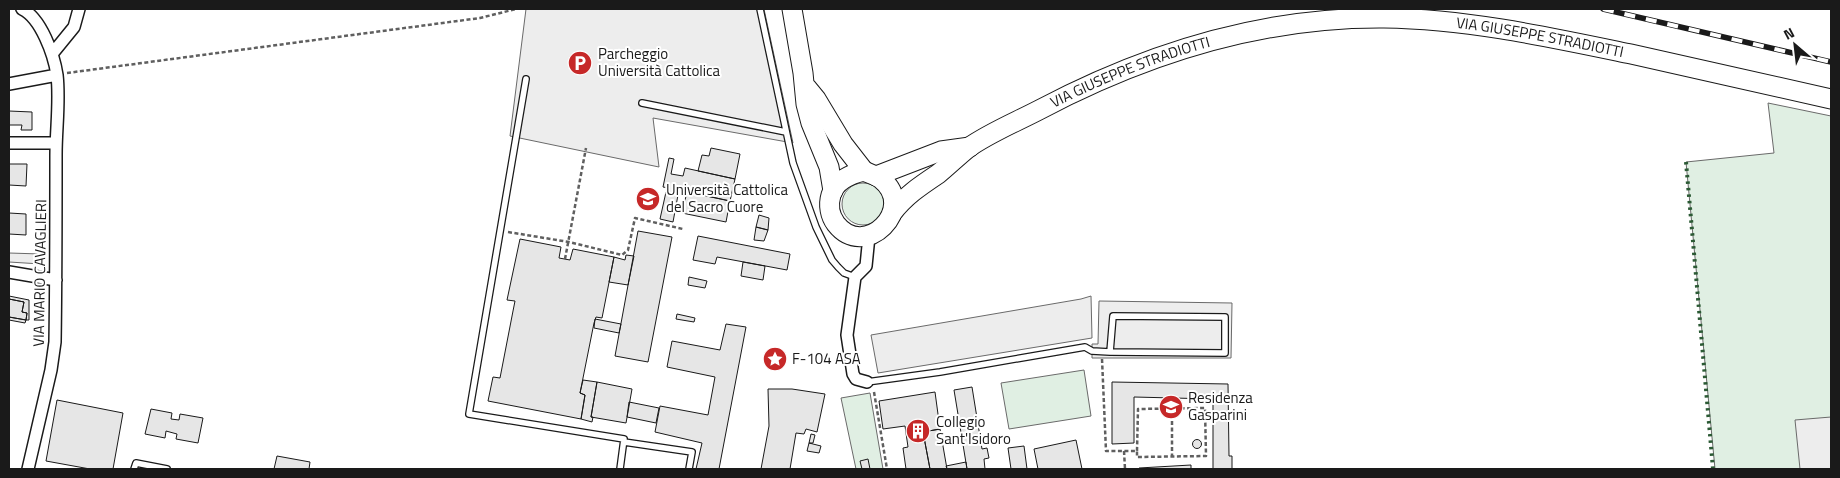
<svg xmlns="http://www.w3.org/2000/svg" width="1840" height="478" viewBox="0 0 1840 478" font-family="'Titillium Web',sans-serif">
	<rect width="100%" height="100%" fill="#fff"/>
	<!-- green -->
	<path fill="#e0efe3" stroke="#6a6a6a" d="M1768,103L1831,116V469H1715L1686,162L1774,153Z
		M842 204a21 21 0 1 1 42 0a21 21 0 1 1-42 0Z
		M1084,370L1091,416L1009,429L1001,383Z
		M870,393L883,469H856L841,398Z"/>
	<!-- parking -->
	<path fill="#ededed" stroke="#6a6a6a" d="M526,9H764L793,143L653,118L659,167L510,136Z
		M9,253L41,254V264L9,262Z
		M1091,296L1092,338L878,373L871,335L1081,299Z
		M1099,301L1232,303L1231,358H1092V344H1098Z
		M1831,417V469H1800L1795,420Z"/>
	<!-- building -->
	<path fill="#e6e6e6" stroke="#1a1a1a" d="M9,111L32,112V130H21L22,125H9V130Z
		M711,148L740,154L735,179L698,171L702,155L709,156Z
		M669,158L674,159L671,174L683,176L685,168L735,179L730,201L680,190L678,195L668,193L669,188L663,187Z
		M9,164H27L26,186L9,185Z
		M666,192L678,195L673,222L660,219Z
		M687,192L730,201L726,222L682,213Z
		M9,213L26,214V235L9,234Z
		M759,215L769,218L768,230L756,227Z
		M756,227L768,230L764,241L754,240Z
		M638,231L672,237L648,362L615,356Z
		M698,236L790,254L787,270L717,257L715,264L693,260Z
		M520,239L561,247L559,258L570,260L573,249L614,257L602,318L596,317L594,323L580,393L585,395L581,419L488,401L493,377L500,378L513,311L515,301L507,300Z
		M626,255L634,256L628,285L609,282L614,257L625,260Z
		M743,262L765,266L763,280L741,276Z
		M689,277L707,281L705,288L688,285Z
		M9,296L29,300V320H26L25,323L9,320V317L26,320L27,313L22,312L24,302L9,299Z
		M9,299L24,302L22,312L27,313L26,320L9,317Z
		M677,314L695,318L694,322L676,319Z
		M595,319L621,324L619,333L594,328Z
		M726,324L746,327L719,469H696L702,443L655,432L660,406L708,415L715,377L667,367L672,341L720,350Z
		M583,380L597,382L591,417H593L592,422L581,419L585,395L580,393Z
		M597,382L632,389L626,423L591,417Z
		M1112,382L1228,384L1229,456H1232V469H1213V399L1134,397V443L1112,444Z
		M972,387L982,449L987,448L989,458L984,459L985,469H967L954,390Z
		M768,389H792L825,394L817,432L806,429L804,434L796,433L790,469H761L769,426Z
		M935,392L940,429L923,432L930,469H906L903,448L908,447L905,426L883,429L879,401Z
		M57,400L123,413L113,469H90L46,461Z
		M629,402L659,408L656,423L627,417Z
		M151,409L172,413L171,419L179,420L180,414L203,418L198,443L176,439L177,434L166,431L165,438L145,434Z
		M940,429L947,469H930L923,432Z
		M811,434L815,435L813,443H809Z
		M1192.5 444a4.5 4.5 0 1 1 9 0a4.5 4.5 0 1 1-9 0Z
		M1076,440L1082,469H1038L1034,449Z
		M809,443L821,446L819,453L807,451Z
		M1024,446L1027,469H1011L1008,448Z
		M277,456L310,462L309,469H274Z
		M868,459L870,469H862L860,461Z
		M966,462L967,469H947L946,466Z
		M1191,465V469H1139V468Z"/>
	<g fill="none" stroke-linecap="round" stroke-linejoin="round">
		<!-- service casing -->
		<g stroke="#1a1a1a" stroke-width="8">
			<path id="service" d="M760,9L793,163L816,227L832,260L838,267L844,273L855,277
				M526,79L469,414L624,439L620,469
				M642,103L786,132
				M867,382L940,372L1085,347L1092,351L1110,352L1225,353V317L1113,316L1110,352
				M624,442L692,452L689,469
				M134,469L136,463L167,469"/>
		</g>
		<!-- minor casing -->
		<g stroke="#1a1a1a" stroke-width="14">
			<path id="minor" d="M22,9C41,18 54,55 57,75C60,101 56,128 56,155C56,217 56,279 55,342L51,370L28,469
				M52,54L74,27L79,9
				M9,84L57,75
				M9,143H56
				M9,272L56,280
				M867,382L856,379L853,374L847,335L855,277L866,266L869,236"/>
		</g>
		<!-- primary casing -->
		<g stroke="#1a1a1a" stroke-width="21">
			<g id="primary">
				<path d="M792,9L803,73L806,104L811,123L829,167L833,191"/>
				<path d="M807,88L816,99L843,144L864,171"/>
				<path d="M864,171C870,174 876,175 881,179C918,208 865,261 836,224C830,216 828,205 831,195C835,181 851,174 864,171Z"/>
				<path d="M876,176L941,151L970,147"/>
				<path id="s1" d="M892,213C905,196 920,186 938,174C948,166 958,156 968,148C989,133 1016,122 1039,110C1145,54 1263,17 1384,18C1467,19 1549,37 1631,54C1698,69 1764,84 1831,99"/>
			</g>
		</g>
		<!-- path -->
		<path stroke="#5f5f5f" stroke-width="2.5" stroke-dasharray="4 2.5" stroke-linecap="butt" d="M67,73L480,18L516,9
			M508,232L569,242L622,255L628,250L635,218L683,229
			M565,259L586,148
			M1102,359L1106,451H1137V457L1206,456L1205,408L1138,409L1137,451
			M874,392L887,469
			M1172,408V457
			M1124,451L1125,469"/>
		<!-- service -->
		<use href="#service" stroke="#fff" stroke-width="5.5"/>
		<!-- minor -->
		<use href="#minor" stroke="#fff" stroke-width="11"/>
		<!-- primary -->
		<use href="#primary" stroke="#fff" stroke-width="19"/>
		<!-- rail casing -->
		<g stroke="#1a1a1a" stroke-width="5.5">
			<path id="rail" d="M1603,9L1831,62"/>
		</g>
		<!-- rail -->
		<use href="#rail" stroke="#fff" stroke-width="4" stroke-dasharray="11" stroke-linecap="butt"/>
		<!-- hedge -->
		<path stroke="#2b5a34" stroke-width="4" stroke-dasharray="2.5 4" stroke-linecap="butt" d="M1686,162L1713,469"/>
	</g>
	<!-- icons -->
	<defs>
		<g id="parking-disc" transform="scale(1.25)"><circle r="9.5" fill="#c62828" stroke="#fff"/><path d="M-3.5-5.5H1a3.5 3.5 0 0 1 0 7H-1V5.5H-3.5ZM-1-3.4V-.6H.8a1.4 1.4 0 0 0 0-2.8Z" fill="#fff"/></g>
		<g id="university-disc" transform="scale(1.25)"><circle r="9.5" fill="#c62828" stroke="#fff"/><path d="M0-5L7-2L0 1L-7-2ZM-4 1L0 2.5L4 1V4Q0 6-4 4Z" fill="#fff"/></g>
		<g id="sight-disc" transform="scale(1.25)"><circle r="9.5" fill="#c62828" stroke="#fff"/><path d="M0-6L1.8-2.2L6-1.7L2.9 1.2L3.7 5.4L0 3.3L-3.7 5.4L-2.9 1.2L-6-1.7L-1.8-2.2Z" fill="#fff"/></g>
		<g id="building-disc" transform="scale(1.25)"><circle r="9.5" fill="#c62828" stroke="#fff"/><path d="M-4-6H4V6H1V3H-1V6H-4ZM-2.5-4.3h1.7v1.8h-1.7ZM.8-4.3h1.7v1.8H.8ZM-2.5-1h1.7V.8h-1.7ZM.8-1h1.7V.8H.8Z" fill="#fff"/></g>
	</defs>
	<g fill-rule="evenodd">
		<use href="#parking-disc" x="580" y="63"/>
		<use href="#university-disc" x="648" y="199"/>
		<use href="#sight-disc" x="775" y="359"/>
		<use href="#university-disc" x="1171" y="407"/>
		<use href="#building-disc" x="918" y="431"/>
	</g>
	<g text-anchor="middle" stroke-width="4" stroke-linejoin="round" paint-order="stroke">
		<!-- street labels -->
		<g font-size="15" fill="#1a1a1a" stroke="#fff">
			<text dy="5" stroke="none"><textPath href="#s1" startOffset="699">VIA GIUSEPPE STRADIOTTI</textPath></text>
			<text dy="5" stroke="none"><textPath href="#s1" startOffset="280">VIA GIUSEPPE STRADIOTTI</textPath></text>
			<text transform="translate(40 273) rotate(-89)" y="5">VIA MARIO CAVAGLIERI</text>
		</g>
		<!-- poi labels -->
		<g font-size="15" fill="#1a1a1a" stroke="#fff" text-anchor="start">
			<text x="598" y="59">Parcheggio<tspan x="598" dy="17">Università Cattolica</tspan></text>
			<text x="666" y="195">Università Cattolica<tspan x="666" dy="17">del Sacro Cuore</tspan></text>
			<text x="792" y="364">F-104 ASA</text>
			<text x="1188" y="403">Residenza<tspan x="1188" dy="17">Gasparini</tspan></text>
			<text x="936" y="427">Collegio<tspan x="936" dy="17">Sant'Isidoro</tspan></text>
		</g>
	</g>
	<!-- border -->
	<rect width="1840" height="478" fill="none" stroke="#1a1a1a" stroke-width="20"/>
	<!-- north arrow -->
	<g transform="translate(1795 45) rotate(332)" stroke="#ffffff" stroke-width="4" paint-order="stroke">
	<path d="M0-4L9 19L0 12L-9 19Z" fill="#1a1a1a"/>
	<text y="-8" font-size="14" font-weight="bold" text-anchor="middle" fill="#1a1a1a">N</text>
	</g>
</svg>
